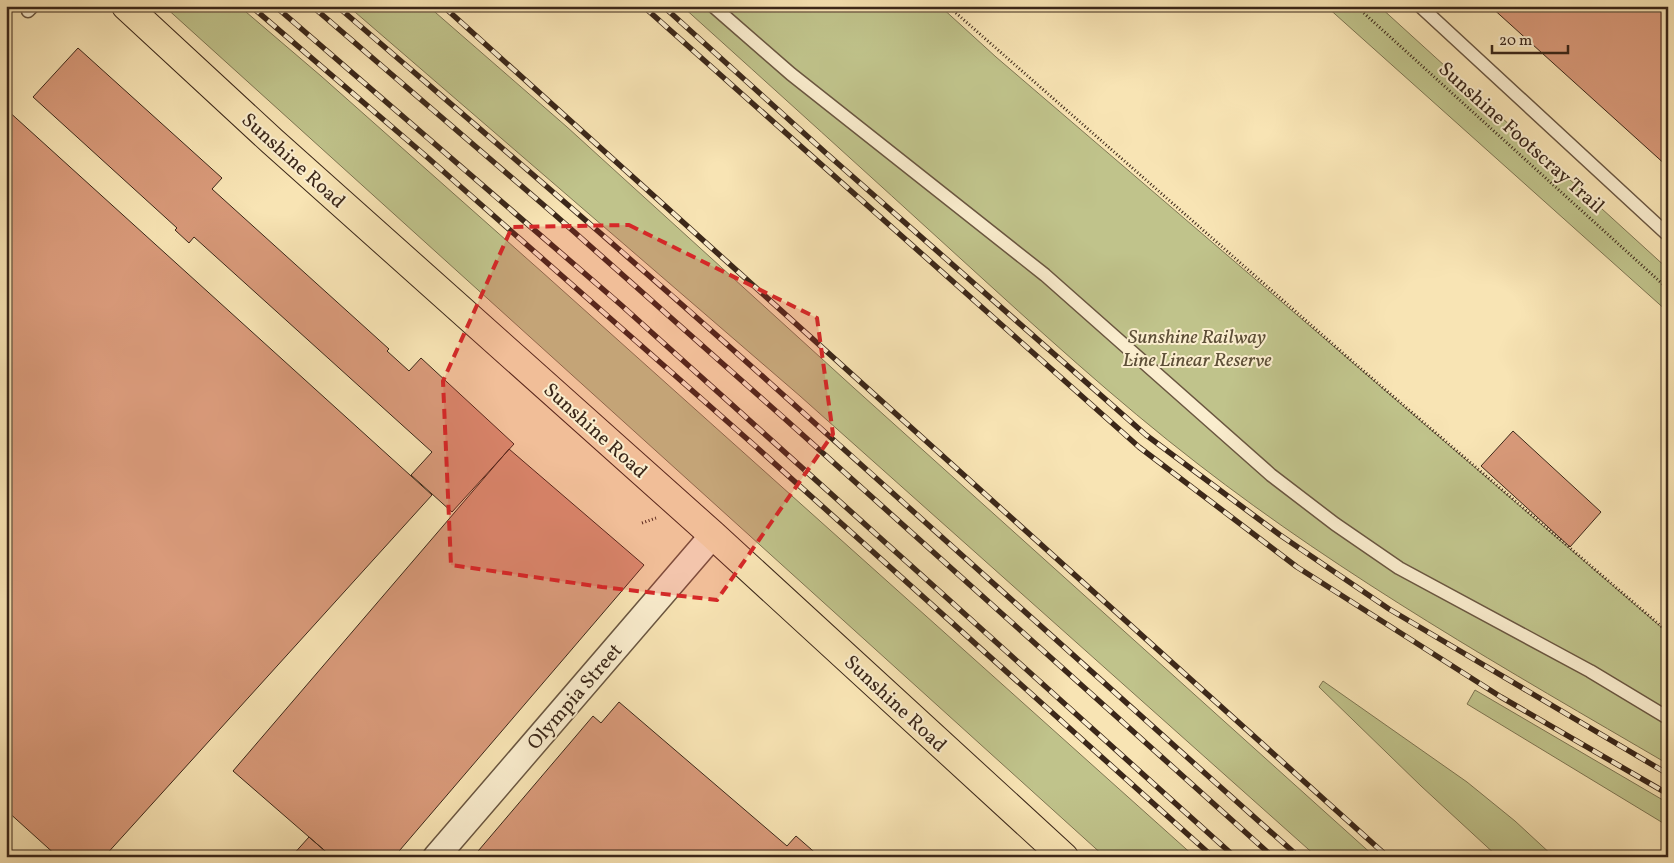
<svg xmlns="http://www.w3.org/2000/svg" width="1674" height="863" viewBox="0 0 1674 863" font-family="Vollkorn,serif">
	<rect width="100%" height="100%" fill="#f8e4b4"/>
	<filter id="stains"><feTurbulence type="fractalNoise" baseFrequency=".004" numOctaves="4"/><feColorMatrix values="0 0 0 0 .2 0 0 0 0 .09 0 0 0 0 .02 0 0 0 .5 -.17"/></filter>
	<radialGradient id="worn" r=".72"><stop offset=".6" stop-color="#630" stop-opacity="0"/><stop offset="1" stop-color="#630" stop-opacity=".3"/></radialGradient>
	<!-- green -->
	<path fill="#c0c38b" stroke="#7e7552" d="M164,6H239L321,76L542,272L1195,857H1105Z
		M348,6H428L567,127L854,388L1375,857H1317L800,396Z
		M682,6H940L996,57L1668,633V764C1507,670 1345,578 1198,464C1115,400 1038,329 961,259C868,174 775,90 682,6Z
		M1326,6H1379L1668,269V312Z
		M1323,681L1467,782L1515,821L1554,857H1498L1421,786L1319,687Z
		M1475,690L1668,803V826L1467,704Z"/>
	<!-- building -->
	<path fill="#d99a7a" stroke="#3b2719" d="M1490,6H1668V167Z
		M78,48L222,178L212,189L389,349L387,351L409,371L421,358L514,444L452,512L411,475L432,452L194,237L189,243L175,230L177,228L33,97Z
		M6,109L432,495L104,857H58L6,810Z
		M1513,431L1601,512L1570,547L1481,466Z
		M509,449L644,565L394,857H332L233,771Z
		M619,702L787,846L796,836L820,857H473L593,716L601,723Z
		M309,837L332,857H291Z"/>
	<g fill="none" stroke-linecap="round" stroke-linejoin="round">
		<!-- lane casing -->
		<g stroke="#6a5640" stroke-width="15">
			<path id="lane" d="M713,6L791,74L1045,275L1271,475L1335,524L1399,568L1590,671L1668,718
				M1420,6L1668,235
				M28,11L33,6"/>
		</g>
		<!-- street casing -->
		<g stroke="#6a5640" stroke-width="28">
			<path id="street" d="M436,857L713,535"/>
		</g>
		<!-- primary casing -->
		<g stroke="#3b2719" stroke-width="30">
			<path id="primary" d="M126,6L272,141L713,535L1064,857"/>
		</g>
		<!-- path -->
		<path stroke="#3b2719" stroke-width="3" stroke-dasharray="1 2.5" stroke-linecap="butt" d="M948,6L1352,361L1668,632
			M1356,6L1668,289
			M642,523L656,518"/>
		<!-- lane -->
		<use href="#lane" stroke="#faedce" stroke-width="12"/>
		<!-- street -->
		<use href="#street" stroke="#faedce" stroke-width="25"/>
		<!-- primary -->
		<use href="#primary" stroke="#f8e4b4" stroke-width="28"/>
		<!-- rail casing -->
		<g stroke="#3b2719" stroke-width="5.5">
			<path id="rail" d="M251,6L427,157L754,445L1213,857
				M275,6L620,304L1235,857
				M312,6L554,214L785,419L1273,857
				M337,6C482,131 628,255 770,383C947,541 1122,700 1299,857
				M443,6L1388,857
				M643,6L1139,447L1297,567L1501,697L1668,794
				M663,6L827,154L1146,435L1280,535L1389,609L1668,774"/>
		</g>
		<!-- rail -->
		<use href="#rail" stroke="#faedce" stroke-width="4" stroke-dasharray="11" stroke-linecap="butt"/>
	</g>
	<!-- marked area -->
	<path fill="#d62828" fill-opacity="0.2" stroke="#d62828" stroke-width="4" stroke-dasharray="10 6" stroke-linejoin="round" d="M629,225L817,318L833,434L717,600L602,587L451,565L443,381L512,227Z"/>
	<g text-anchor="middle" stroke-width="4" stroke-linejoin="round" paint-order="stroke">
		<!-- street labels -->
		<g font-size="20" fill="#3b2719" stroke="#faedce">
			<text transform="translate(1522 137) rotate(42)" y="7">Sunshine Footscray Trail</text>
			<text transform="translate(294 160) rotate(42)" y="7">Sunshine Road</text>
			<text transform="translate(596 430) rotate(42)" y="7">Sunshine Road</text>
			<text transform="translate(574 696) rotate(-49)" y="7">Olympia Street</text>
			<text transform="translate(896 703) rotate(43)" y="7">Sunshine Road</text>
		</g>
		<!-- park labels -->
		<g font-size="20" font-style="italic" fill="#5c4e36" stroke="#faedce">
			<text x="1197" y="343">Sunshine Railway<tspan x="1197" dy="23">Line Linear Reserve</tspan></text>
		</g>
	</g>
	<!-- margin -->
	<rect width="1674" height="863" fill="none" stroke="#f8e4b4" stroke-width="25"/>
	<rect x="8" y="8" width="1659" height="848" fill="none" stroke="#3b2719" stroke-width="2.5"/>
	<rect x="12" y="12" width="1649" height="838" fill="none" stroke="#3b2719"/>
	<!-- scale -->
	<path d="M1492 45v8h76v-8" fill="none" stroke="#3b2719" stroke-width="2.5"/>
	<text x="1499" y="45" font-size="15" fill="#3b2719" stroke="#faedce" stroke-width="4" paint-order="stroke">20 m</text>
	<rect width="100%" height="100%" filter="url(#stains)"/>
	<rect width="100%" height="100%" fill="url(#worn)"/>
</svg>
